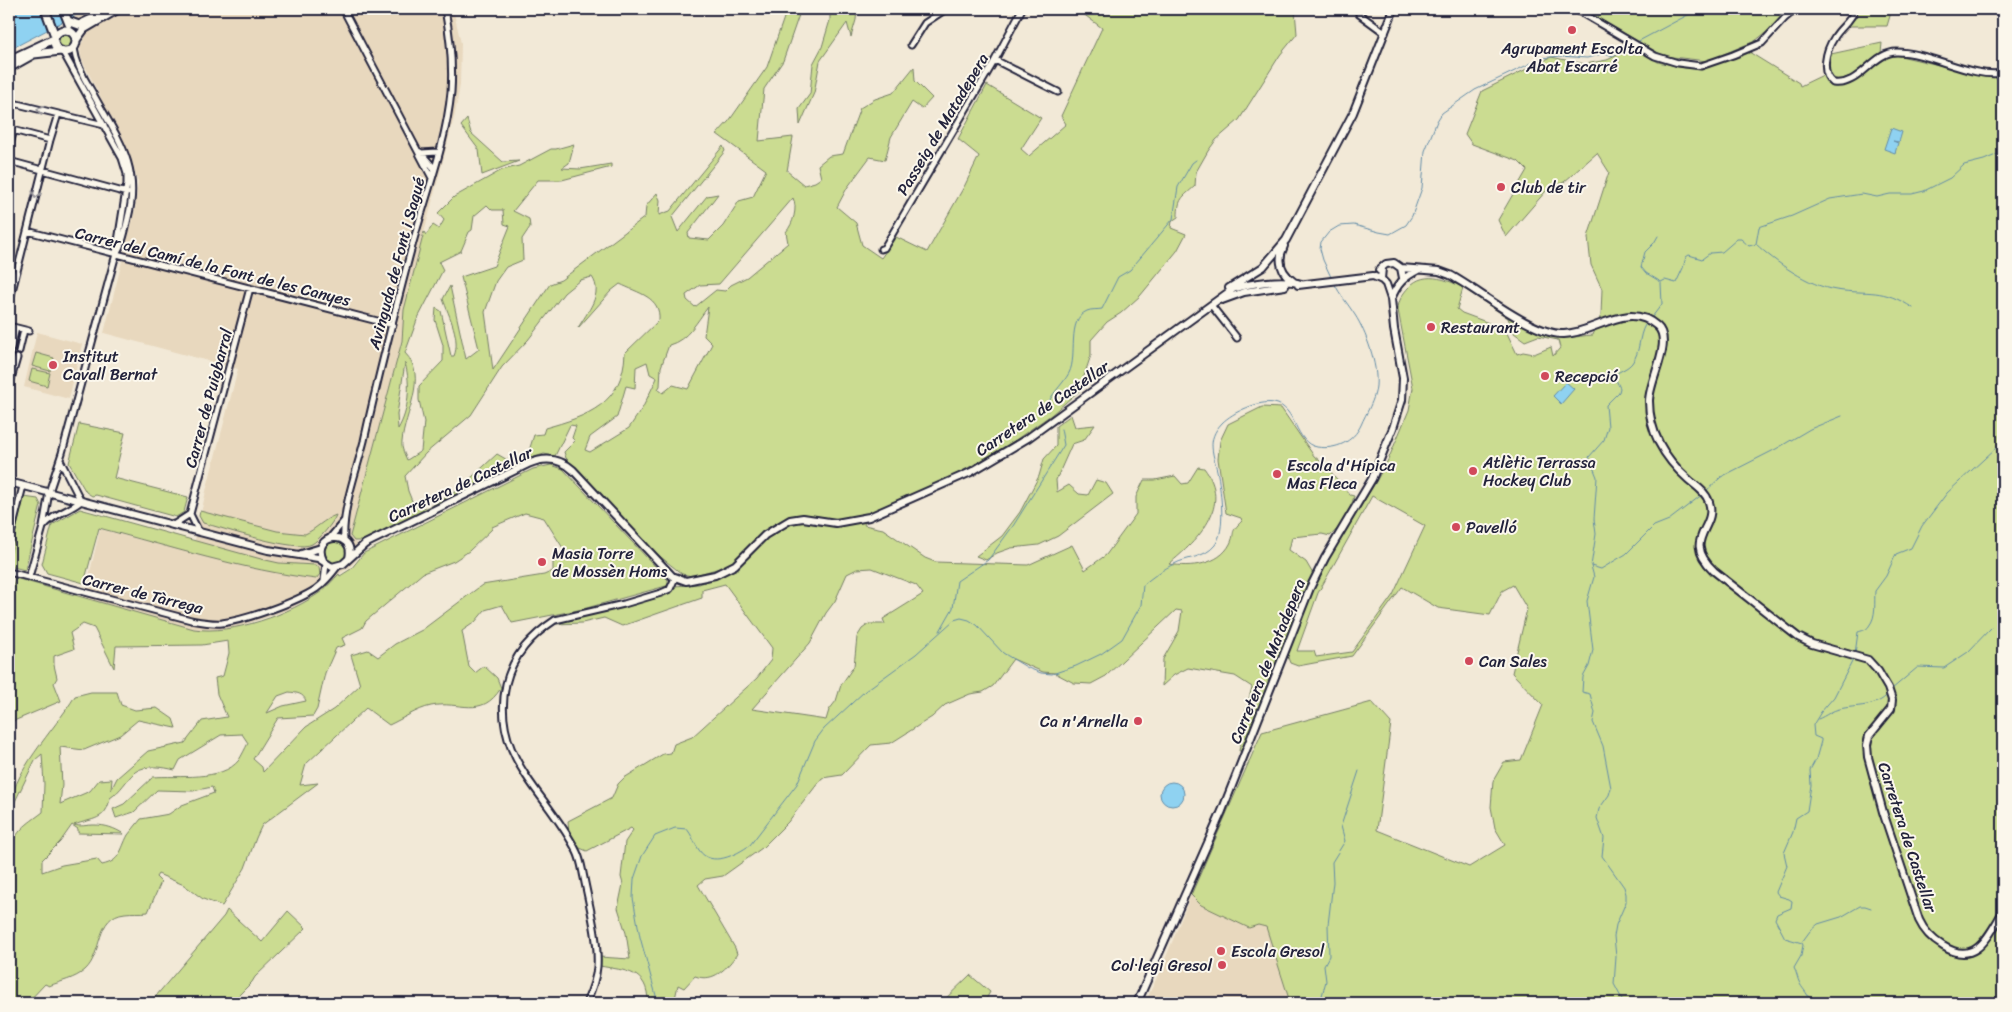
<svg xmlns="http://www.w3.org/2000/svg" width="2012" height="1012" viewBox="0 0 2012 1012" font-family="Sriracha,sans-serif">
	<rect width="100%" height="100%" fill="#f2e9d7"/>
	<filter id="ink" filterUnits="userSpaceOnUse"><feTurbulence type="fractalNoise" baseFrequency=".02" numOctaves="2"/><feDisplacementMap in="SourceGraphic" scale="10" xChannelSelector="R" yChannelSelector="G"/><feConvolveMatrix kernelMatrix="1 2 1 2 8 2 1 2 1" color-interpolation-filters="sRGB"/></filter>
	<g filter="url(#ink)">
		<!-- built -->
		<path fill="#e8d8be" d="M87,9H453L461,43L460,85L455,114L404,310L402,341L350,536L363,552L349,568L339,574L323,590L306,600L288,610L232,629L207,631L194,629L84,598L100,529L192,553L206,491L238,369L104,333L135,210L138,182L132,161L81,58L80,47L85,37L75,15Z
			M37,332L82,344L69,399L24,387Z
			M1191,895L1201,905L1266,927L1289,1000L1288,1003H1145L1164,962Z"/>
		<!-- green -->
		<path fill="#cbdc91" stroke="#767f66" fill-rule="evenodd" d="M787,9H801L783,61L764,89L759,141L793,137L787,171L804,185L815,182L821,178L818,165L829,156L843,154L860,108L875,99L893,93L914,67L915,81L932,98L922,109L912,102L891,137L885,160L870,157L847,188L837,207L856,223L862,245L881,258L896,237L927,252L965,185L979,156L958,139L987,85L1041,118L1021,149L1029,156L1066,124L1061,116L1102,28L1082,13V9H1294L1295,10L1297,34L1280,55L1239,120L1216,140L1208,151L1196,172L1195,186C1182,198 1178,198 1178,217L1172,221L1171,228L1186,234L1177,251L1140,296L1121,313L1107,322L1091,340V355L1079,391L1051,415L1007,446L948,479L869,515L864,525L883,529L925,558L935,562L1028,565L1072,545L1085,570L1106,555L1136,514V497L1144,480H1155L1175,476L1182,484L1188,483L1198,467L1204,468C1233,506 1198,540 1169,564C1190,568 1219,565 1230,544C1236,532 1229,533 1242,521L1241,518L1226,513L1218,459L1220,441L1228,424L1262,407L1281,408L1314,456L1325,465L1350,495L1354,496C1351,510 1341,527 1330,536L1322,534L1292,537L1289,550L1306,562L1313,574L1245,750L1239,751L1246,710L1252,687L1235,676L1188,668L1174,675L1162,686L1163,659L1179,631L1182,611L1176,610L1106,676L1091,684L1074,683L1055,673L1043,672L1013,659L993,686L983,692L970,694L945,705L932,717L891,743L871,745L842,775L822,778L788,822L762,848L723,876L705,879L698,885L735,948L737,954C727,968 714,983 695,976L684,988L678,985L674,1003H648C648,970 626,971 600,966L599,957L630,959L626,933L618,908L623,884L621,877L625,842L633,830L631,828L587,851L575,846L569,833L568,821L612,798L618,784L624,778L663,754L671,753L674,744L692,737L757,678L771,660L772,648L725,584L702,590V598L622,626L604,618L582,623L556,624L671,592L675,586L699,584L720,577L778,530C797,519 808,522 829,526L830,518L804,514L788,517L772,525L756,538L734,561L723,567L692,576L682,574L646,545L589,481L566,458L564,452L575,441L572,438L576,426L570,425L555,456L544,454L528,459L362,541H354L350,536L402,341L404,310L424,232L426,235L433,225L439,229L444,220L438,213L454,197L502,170L519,166L551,149H556L574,144L569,163L562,168L580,169L611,164V167L562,180H538L513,211L529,219L530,227L522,239L523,260L506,267L496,281L485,312L493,370L550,284L561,280L645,217L646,206L657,193L660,200L659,215L670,211L723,146L725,151L672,217L678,232L707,196L718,194L688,233L689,238L709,240L723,226L739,201L753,197L766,170L717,134L729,121L767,67ZM793,198C798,208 793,224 786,232L788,243L747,277L731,285L725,291L716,290L695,307L687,300L686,295L700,285L719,284ZM487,205L492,210H503L504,224L510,226L494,266L461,277L479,349L466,359L450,286L443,299C449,316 461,339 454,356H451L441,311L436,308L435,320L443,345V361L419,386V400L424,422L421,451L407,460C405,455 401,448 402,442C404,414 429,377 405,353L417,320L443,270L439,262L461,251L469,232L472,230L474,216ZM592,277C604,294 587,312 578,328L611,291L620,284C638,293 661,297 659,320L625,353C623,404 588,416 545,428L543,434L534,435L527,457L511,462L497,454L458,490L427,508L414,506L408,491L405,476L426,453L471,415L502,367L528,340L564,293L580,280ZM708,307L704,336L712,344L688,389L673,385L663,393L658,389L660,386L661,367L669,345C688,340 697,321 708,307ZM647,362L650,374L657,378L643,407L629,428L590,452L585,450L590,437L617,417L626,386L635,388L636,367ZM405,363C411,384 409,411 398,429L397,414ZM872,568L916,585L923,594L883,619L885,624H869L862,629L857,637L854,666L841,685L836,701L829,710L826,720L752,709L810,643L826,613L835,601L847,574L857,569Z
			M830,9H857L856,20L851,37L847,23L820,61L814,93L800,125L799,109L810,94L813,64L822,47L830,20Z
			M1582,9H1789L1769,30L1755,41L1707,61L1664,56Z
			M1858,9H1892L1887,26H1849L1856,17Z
			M57 41a8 8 0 1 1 16 0a8 8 0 1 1-16 0Z
			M1882,43L1881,53L1851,76L1839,80L1831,77L1828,70L1831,54Z
			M1633,48L1658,62L1685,68H1699L1713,65L1749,52L1799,83L1800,86L1823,75C1838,108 1875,58 1896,55L1986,76H2003V1003H1288L1289,999L1266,927L1258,925L1249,928L1201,905L1191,895L1262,732L1372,702L1391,723L1377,830L1469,867L1505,845L1495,828L1491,807L1493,781L1504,762L1521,760L1543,705L1512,673L1527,609L1513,585L1502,591L1490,615L1438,608L1402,587L1352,656L1298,666L1290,663L1287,655L1314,588L1335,548L1374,485L1388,460L1409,410L1413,388L1398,310C1398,301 1403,293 1409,287C1440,252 1512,326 1544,335C1561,341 1576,336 1593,335L1601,315L1602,289L1591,265L1588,237L1609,172L1597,153L1564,182L1546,191L1506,237L1498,220L1527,170L1518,161L1472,144L1465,134L1482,91L1551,57L1585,64L1607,60ZM1463,288L1508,318L1514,333L1525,341L1538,336L1558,340L1560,348L1553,356L1551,347L1534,354L1523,352L1517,354L1505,329L1462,313L1457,309ZM1372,496L1425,526L1393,595L1352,652L1316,657L1314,651H1297L1318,593Z
			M467,119L471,133L503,162L519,161L482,175L479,150L461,126Z
			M36,353L54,358L50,371L32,366Z
			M32,369L50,373L47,386L29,381Z
			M1071,415L1075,427L1095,425L1084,440L1072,444L1056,480L1057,492L1069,485L1079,494L1088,495L1096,480L1106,483L1113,494L1058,536L1039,545L1011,548L997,553L986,560L976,556L1002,536L1020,512L1039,476L1044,459L1056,446V426Z
			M79,424L125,433L114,478L188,497L184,512L176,517L96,495L92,496L86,492L69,463Z
			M551,465L563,469L668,580V584L666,586L583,609L512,623L502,605L485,610L475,622L462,631L469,667L475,673L484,666L497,678L501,688C481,720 460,700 431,706C417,709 402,719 389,725L366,708L306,764L300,785L318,783L262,825L256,838L245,868L222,906L203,899L184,885L158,874L156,877L161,882L148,912C141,913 132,912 125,913C95,916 103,954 85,970C75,979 61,981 49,986L45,984L27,1003H9V851C17,829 26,825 43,812L44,784L42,754L35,760L9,814C9,774 55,730 75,696L91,692H117L121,705L135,710L157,708L173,719L176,728L138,720L120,735L84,750L60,747L62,785L60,804L90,791L99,780L112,779L111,790L117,778L148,751L185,743L202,721L227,717L217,694L215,678L223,676L229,653L228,641L202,645L116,646L114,668L94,628L83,624L70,633L74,649L54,656V665L57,678L54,683L61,701L9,723V602L15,578L194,629C232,635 291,614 322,591C328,586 333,580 339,574L340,576L351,569L364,553L533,469ZM525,513L544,518L568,556L553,559V571L544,575L482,585L422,630L395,644L378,657L368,650L351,655L360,685L334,709L306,727L263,772L262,767L253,759L278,718L313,716L317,709L325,673L336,648L345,645L342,638L362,628L366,621L423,573L454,561L469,551L492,529V527ZM289,692C297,693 303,693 306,701L283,706L267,713L278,696ZM221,735L242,734L248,743C245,749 242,755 239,760C222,782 177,775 153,777L124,804L113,809L116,818L134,812L157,790L193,791L212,787L214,793L182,805L169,814L141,819C137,824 132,830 128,835C120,850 121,861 102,865L97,859L62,865L42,872V860L60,842L72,825L78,829V833L124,834C114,828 106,825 94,825C86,825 81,827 74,825C93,818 106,821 110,798C121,791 126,780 135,772C146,764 163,767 175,770L180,760Z
			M24,497L38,499L41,505L25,570L9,566V560Z
			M80,509L261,559L279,563L315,565L319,567L320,574L316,579C243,570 171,547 99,528L84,583L47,573L42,564L52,525Z
			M200,511L277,531L305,534C315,530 324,519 336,515C334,522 318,541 312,544C297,553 223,528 203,523L199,516Z
			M324 552a11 11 0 1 1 22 0a11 11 0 1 1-22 0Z
			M227,910L262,942L288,911L306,928L255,977L252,982L231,1003H150L224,916Z
			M970,975L990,992L984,1003H941Z"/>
		<!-- water -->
		<path fill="#8fd2f1" stroke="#638ca8" d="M9,9H87L9,50Z
			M1891,128L1902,132L1899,142L1893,141L1898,143L1895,153L1884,149Z
			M1566,382L1574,389L1561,404L1553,396Z
			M1160 794a12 12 0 1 1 24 0a12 12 0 1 1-24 0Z"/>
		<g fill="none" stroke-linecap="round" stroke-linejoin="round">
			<!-- stream -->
			<path stroke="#638ca8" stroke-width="1" d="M1637,42L1699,9
				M1658,236L1654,243L1645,252L1641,267L1646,273L1661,282L1665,280L1676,283L1683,268L1686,257L1689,255L1702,259L1710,253L1722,252L1737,239H1741L1749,246L1756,244L1759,227L1792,216L1830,199L1862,194L1877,197L1890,194H1912L1924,191L1950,178L1964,165L1984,160L2003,152
				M1756,244C1775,262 1809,286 1836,290C1870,295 1881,287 1913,308
				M1331,277L1323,260L1320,249L1321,242L1329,232L1339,226L1354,225L1379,232L1390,234L1406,225L1412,216L1422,188L1425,151L1437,121L1442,113L1475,90L1542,58L1560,56L1587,58L1605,53L1613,56L1632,45
				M1652,317L1662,304L1661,283
				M1048,411L1046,409C1050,394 1062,386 1069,373C1078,356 1066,320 1087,311C1091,309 1097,310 1102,309L1118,277L1130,270L1173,219L1178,187L1192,163L1196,160
				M1706,491L1721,477L1776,449L1810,429L1842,416
				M1591,566L1601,569L1626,554L1654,526L1669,520L1703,494
				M940,631L953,608L957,581L988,560L1013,526L1064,445L1061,429
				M1855,654L1858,632C1861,631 1867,630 1869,626C1877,616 1874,602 1875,591L1886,576L1896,554L1911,548L1922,526L1947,493L1996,448L2003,444
				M1892,689L1918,667L1944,668L1968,652L1991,628
				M1818,719C1826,716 1832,710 1840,709C1855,705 1877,708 1888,694
				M1802,942L1810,931L1818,924L1841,917L1860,906H1865L1871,908
				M658,1003L640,937L633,898L634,879L642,856L655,836L675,828L687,829C692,835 694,843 699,850C711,868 736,855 750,845L797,784L815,741L824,729L865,691L916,654L954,620L961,618L969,620L977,625L1003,653L1028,668L1041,673L1052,674L1076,666L1101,654L1122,639L1141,605L1143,585C1151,578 1165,568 1174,564C1187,557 1205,558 1215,545C1226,530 1221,493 1218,475C1214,454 1205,441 1222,423C1233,412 1259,400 1274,403C1297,407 1294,443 1317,447C1336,450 1353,442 1361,425C1366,413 1375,400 1376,386C1378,365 1366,332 1355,315C1348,304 1340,295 1334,283
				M1320,1003L1326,981L1324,965L1329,956L1328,925L1333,882L1332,862L1345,841L1341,826L1359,771
				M1624,1003L1614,984L1616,957L1614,936L1616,925L1626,902V894L1624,887L1602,856L1604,838L1597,818L1599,809L1609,795L1611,788L1603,746L1593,722L1595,713L1590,694L1582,692L1583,677L1589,666L1593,650L1587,601L1594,577L1591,566L1596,534L1594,519L1597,477L1589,457L1604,440L1608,427L1606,405L1619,392L1620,388L1615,378L1616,374C1621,370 1627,369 1632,363C1641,351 1638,337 1645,325
				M1810,1003C1809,994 1804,991 1800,984C1797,978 1797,973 1794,968L1801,956L1803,945L1802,943L1785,938L1775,919L1777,914L1791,908L1792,901L1789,899L1779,896L1776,892L1787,866L1784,853L1793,832L1796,818L1807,811L1811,785L1810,770L1816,759L1821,741V739L1814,736L1813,725L1821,712L1834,697L1854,658"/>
			<!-- minor casing -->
			<g stroke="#22223b" stroke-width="9">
				<path id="minor" d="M343,9L432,178
					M1575,9L1655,56L1678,63L1701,66L1733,55L1762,43L1785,18L1796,9
					M1855,9C1851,22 1840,27 1834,38C1826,50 1820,73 1833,83C1860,87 1872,52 1897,52C1929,52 1973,79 2003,73
					M1359,14L1385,33
					M911,45L925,23L946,9
					M74,48C76,63 83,77 91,90C115,135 142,165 128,218C125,231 123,243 116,254
					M995,60L1058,92
					M9,102L104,125
					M9,129L50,140
					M9,147L14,130
					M420,152L434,168
					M421,153L438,152
					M9,161L127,193
					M27,231L393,325
					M881,249L884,248L897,226L995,60L1022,9
					M9,303L50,140L58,114
					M1211,305L1237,338
					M9,326L29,331
					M19,351L24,330
					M9,356L16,328
					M9,379H11L17,358
					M173,525L190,514
					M44,526C54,513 68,512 81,501L60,460
					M199,532L190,514L250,288
					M329,539L344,521
					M344,541C342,508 356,473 364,441C378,376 395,311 412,246C426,195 446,144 451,92C453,64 450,36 445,9
					M9,542L23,486
					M9,572L191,620C202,622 212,624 222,623C246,620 296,602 316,589C324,583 331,575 337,567
					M29,577L43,527L49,492L62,453L116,254L127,184V174L122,158L63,52
					M324,581L326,564
					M586,1003C591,992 596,980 597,967C599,941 589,904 584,878C582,869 581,860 577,852C548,793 490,758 506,684C513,655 531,636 555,620L624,604L661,593L670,589L675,578"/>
			</g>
			<!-- tertiary casing -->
			<g stroke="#22223b" stroke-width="10">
				<path id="tertiary" d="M1284,246C1277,260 1281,273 1294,282
					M1401,268L1439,271L1450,275C1480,291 1532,335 1564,334C1596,333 1627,300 1657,326C1674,341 1649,380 1649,401C1649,434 1665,459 1689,480C1696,486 1706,492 1709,502C1718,529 1680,538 1714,571L1798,637L1812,644L1868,660L1878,671L1888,688L1892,700L1891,709L1869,736L1867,745L1868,757L1883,812L1919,920C1924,931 1933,940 1943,946C1976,967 1988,936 2003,912
					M1379,270L1386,264L1394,263L1401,268L1403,278
					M1298,285L1373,276L1382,280
					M1229,288L1263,267L1286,240L1353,113L1394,9
					M1391,299C1397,284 1404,277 1418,270
					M1222,300L1244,292L1285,286
					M9,482L268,550L318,558L332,567L343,564L365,544L528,464C544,457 560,458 573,470L672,576L686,581L715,575L735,565L765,535L790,520L803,518L836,523L869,517L971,472L1028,438L1233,289C1249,283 1285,278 1301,284
					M301,554L321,548
					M323,560C310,533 356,529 349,558
					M1137,1003L1222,811L1310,588L1325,558L1372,479L1393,428L1402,400L1403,378L1394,329L1391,299L1386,284L1381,279L1382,268"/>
			</g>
			<!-- secondary casing -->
			<g stroke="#22223b" stroke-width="11">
				<path id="secondary" d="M45,9L55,36
					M63,9L69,24
					M68,21L79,25L98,16
					M54 41a11 11 0 1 1 22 0a11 11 0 1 1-22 0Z
					M76,40L84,29L118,9
					M9,60L54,39
					M9,68L34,54L61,51"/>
			</g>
			<!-- minor -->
			<use href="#minor" stroke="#fbf7ec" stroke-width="5"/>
			<!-- tertiary -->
			<use href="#tertiary" stroke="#fbf7ec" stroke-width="6"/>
			<!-- secondary -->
			<use href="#secondary" stroke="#fbf7ec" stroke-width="7"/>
		</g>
		<!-- one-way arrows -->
		<defs><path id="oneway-chevron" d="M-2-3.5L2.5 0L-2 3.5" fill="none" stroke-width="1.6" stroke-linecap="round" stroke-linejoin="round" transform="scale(1.25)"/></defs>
		<g stroke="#99979c">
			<use href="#oneway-chevron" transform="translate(40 110) rotate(-165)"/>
			<use href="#oneway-chevron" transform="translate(36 195) rotate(104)"/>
		</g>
	</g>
	<!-- markers -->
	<g fill="#d1495b" stroke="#fbf7ec" stroke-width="2">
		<circle cx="1572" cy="30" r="5"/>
		<circle cx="1501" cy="187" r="5"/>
		<circle cx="1431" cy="327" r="5"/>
		<circle cx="53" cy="365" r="5"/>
		<circle cx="1545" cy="376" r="5"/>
		<circle cx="1473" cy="471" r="5"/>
		<circle cx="1277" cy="474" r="5"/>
		<circle cx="1456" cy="527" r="5"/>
		<circle cx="542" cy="562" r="5"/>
		<circle cx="1469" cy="661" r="5"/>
		<circle cx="1138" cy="721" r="5"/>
		<circle cx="1221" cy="951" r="5"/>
		<circle cx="1222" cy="965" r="5"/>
	</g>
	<g text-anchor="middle" stroke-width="4" stroke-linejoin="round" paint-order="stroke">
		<!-- poi labels -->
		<g font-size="16" fill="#22223b" stroke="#fbf7ec" text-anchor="start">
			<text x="1572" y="54" text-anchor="middle">Agrupament Escolta<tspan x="1572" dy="18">Abat Escarré</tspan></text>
			<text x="1511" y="193">Club de tir</text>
			<text x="1441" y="333">Restaurant</text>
			<text x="63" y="362">Institut<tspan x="63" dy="18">Cavall Bernat</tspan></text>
			<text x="1555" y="382">Recepció</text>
			<text x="1483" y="468">Atlètic Terrassa<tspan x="1483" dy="18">Hockey Club</tspan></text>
			<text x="1287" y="471">Escola d'Hípica<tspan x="1287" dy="18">Mas Fleca</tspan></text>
			<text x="1466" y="533">Pavelló</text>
			<text x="552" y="559">Masia Torre<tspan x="552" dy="18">de Mossèn Homs</tspan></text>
			<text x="1479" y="667">Can Sales</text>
			<text x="1128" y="727" text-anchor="end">Ca n'Arnella</text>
			<text x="1231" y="957">Escola Gresol</text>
			<text x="1212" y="971" text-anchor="end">Col·legi Gresol</text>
		</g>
		<!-- street labels -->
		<g font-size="16" fill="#22223b" stroke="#fbf7ec">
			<text transform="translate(942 124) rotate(-59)" y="6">Passeig de Matadepera</text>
			<text transform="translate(396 263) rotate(-75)" y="6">Avinguda de Font i Sagué</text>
			<text transform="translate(213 266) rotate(14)" y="6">Carrer del Camí de la Font de les Canyes</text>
			<text transform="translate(208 398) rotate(-75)" y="6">Carrer de Puigbarral</text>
			<text transform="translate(1042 408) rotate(-34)" y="6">Carretera de Castellar</text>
			<text transform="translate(460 484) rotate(-25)" y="6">Carretera de Castellar</text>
			<text transform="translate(143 593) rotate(14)" y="6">Carrer de Tàrrega</text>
			<text transform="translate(1267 661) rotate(-68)" y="6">Carretera de Matadepera</text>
			<text transform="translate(1908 837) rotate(72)" y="6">Carretera de Castellar</text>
		</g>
	</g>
	<!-- margin -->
	<rect width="2012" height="1012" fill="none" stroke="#fbf7ec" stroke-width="30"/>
	<rect x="15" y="15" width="1982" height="982" fill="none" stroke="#22223b" stroke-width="2" filter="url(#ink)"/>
</svg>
